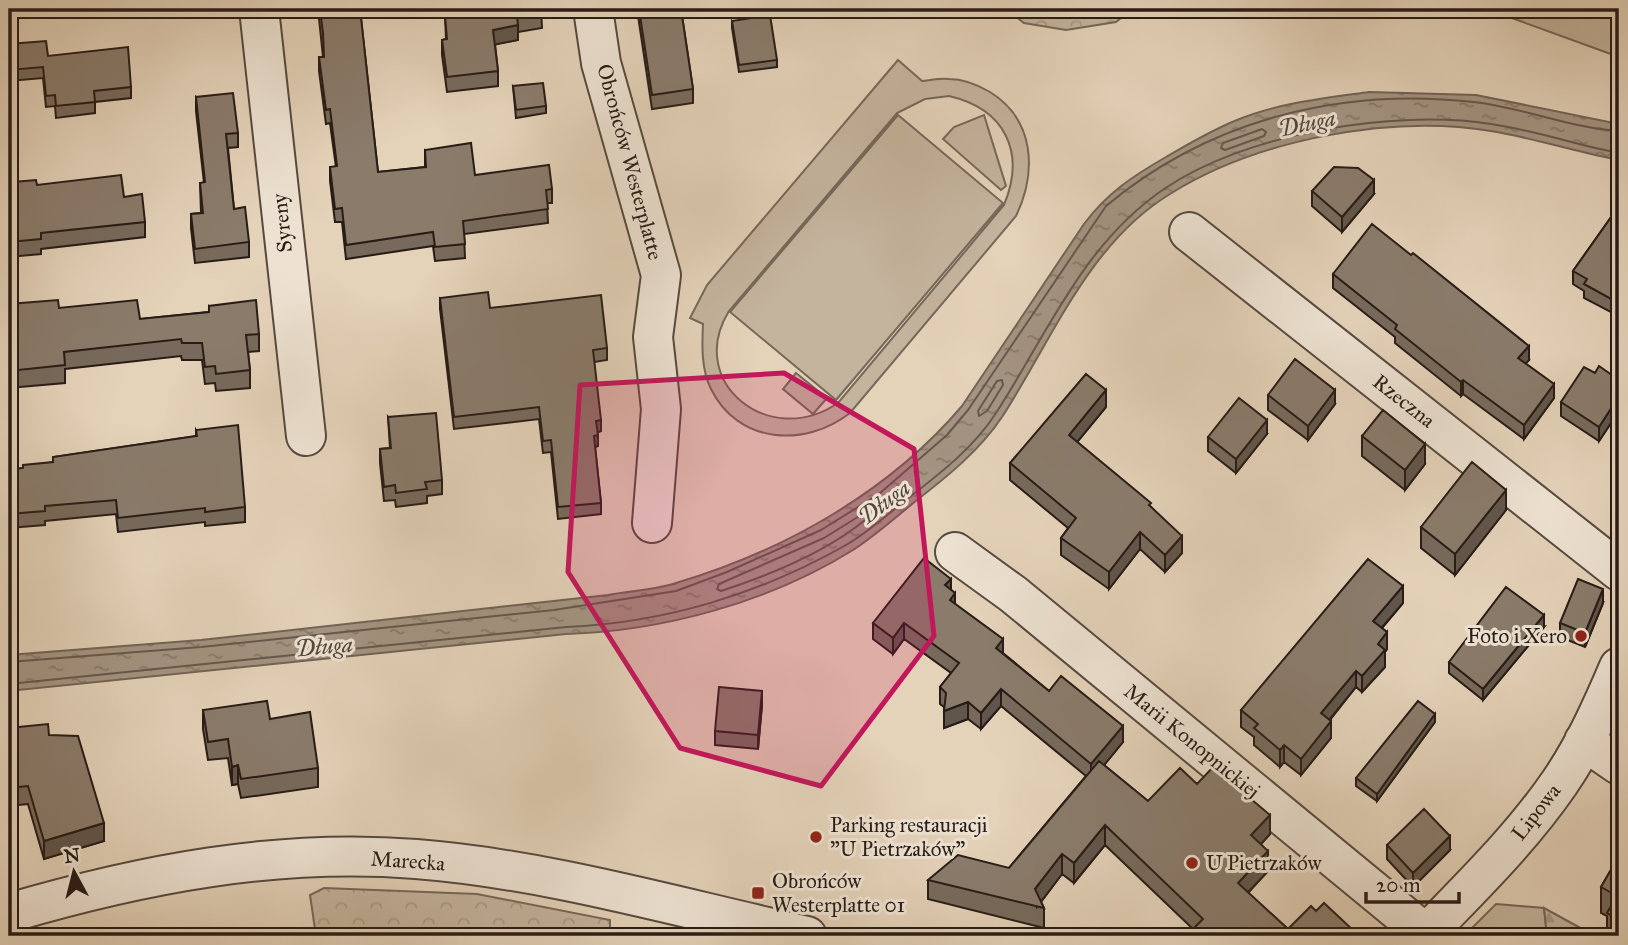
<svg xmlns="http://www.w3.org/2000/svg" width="1628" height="945" viewBox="0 0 1628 945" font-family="'IM FELL Great Primer',serif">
	<defs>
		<pattern id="forest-firs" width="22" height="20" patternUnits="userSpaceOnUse" patternTransform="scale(1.75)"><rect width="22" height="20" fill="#c4b39d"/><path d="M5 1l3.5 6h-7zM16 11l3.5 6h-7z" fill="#a89986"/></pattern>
		<pattern id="park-crowns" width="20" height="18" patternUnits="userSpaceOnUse" patternTransform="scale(1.75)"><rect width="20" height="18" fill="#c4b39d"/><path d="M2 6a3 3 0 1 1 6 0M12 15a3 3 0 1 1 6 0" fill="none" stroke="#a89986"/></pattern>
		<pattern id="water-ripples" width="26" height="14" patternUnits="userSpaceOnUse" patternTransform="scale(1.75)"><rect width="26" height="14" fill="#a49482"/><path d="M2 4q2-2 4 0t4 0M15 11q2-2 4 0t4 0" fill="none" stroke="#867869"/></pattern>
	</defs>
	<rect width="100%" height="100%" fill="#e4d2b9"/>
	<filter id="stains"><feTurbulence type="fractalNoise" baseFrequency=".00286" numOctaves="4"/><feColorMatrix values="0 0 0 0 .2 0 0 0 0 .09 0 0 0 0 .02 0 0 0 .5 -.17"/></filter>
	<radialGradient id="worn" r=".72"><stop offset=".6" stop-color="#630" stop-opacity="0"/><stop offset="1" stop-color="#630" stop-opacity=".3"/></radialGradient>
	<!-- green -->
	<path fill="#c4b39d" stroke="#76685a" stroke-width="2" fill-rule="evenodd" d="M1487,9H1619V57Z
		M898,60L922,81C931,80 941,78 949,79C963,79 978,85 990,92C1035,120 1037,172 1016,216L850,413C805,448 738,444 711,389C701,369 702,345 703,324L690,318L707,285ZM949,96C1005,109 1026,152 1004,205L838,403C769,450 685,382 729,311L897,113L925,99Z
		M898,115L1003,203L836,400L730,312Z
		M984,115L1006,186L1001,190L943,139L954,127Z
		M796,373L827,398L813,414L783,389Z
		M1496,904L1544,908L1547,936H1464Z"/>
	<!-- forest -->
	<path fill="url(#forest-firs)" stroke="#76685a" stroke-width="2" d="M1544,908L1595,936H1547Z"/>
	<!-- park -->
	<path fill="url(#park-crowns)" stroke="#76685a" stroke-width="2" d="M1006,9H1132L1116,22L1066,30L1024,23Z
		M324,888L477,894L610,920V936H316L310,895Z"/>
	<!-- water -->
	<path fill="url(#water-ripples)" stroke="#726457" stroke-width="2" d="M1369,92L1476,95L1619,124V160C1576,152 1534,138 1491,131C1390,114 1256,140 1170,194C1088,244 1052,340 1002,417C980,450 948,476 917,500C896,517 875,536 853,550C770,602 663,631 566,634L9,691V655L201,640L608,595C630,591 655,590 676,583C784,551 889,492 962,406L1084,224C1107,193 1133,176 1166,157C1190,143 1212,130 1237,120C1278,103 1326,98 1369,92Z"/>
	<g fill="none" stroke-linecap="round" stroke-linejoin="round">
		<!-- shore -->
		<path stroke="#66584c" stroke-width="2" d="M1262,129L1266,132L1264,136L1225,150L1221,148L1223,143Z
			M997,381L1002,380L1003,385L987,411L979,416L978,411Z
			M861,515L865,516V520C825,553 770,575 721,591L717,589L719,584L824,538Z
			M9,662L201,647L554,610L676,591L727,572L821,530L879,494L947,435L968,410L1106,206C1209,120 1340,87 1473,102C1522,107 1570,128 1619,131
			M9,684L566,627C664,623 760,594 846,545C869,532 890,512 911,496C942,472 975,446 996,413C1048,333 1083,244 1164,189C1246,133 1393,109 1491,124C1534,130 1576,145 1619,153"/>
		<!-- minor casing -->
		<g stroke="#574a40" stroke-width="42">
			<path id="minor" d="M259,9L306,436
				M593,9L601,63L661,275L653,337L661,409L652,523
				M1189,232L1619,571
				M955,552L1013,594L1426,934
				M1584,741L1619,765
				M9,913C142,874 277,848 416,859C546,869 680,908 807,936
				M1424,936C1471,887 1521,839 1560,782C1584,747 1602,707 1619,667"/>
		</g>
		<!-- minor -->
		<use href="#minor" stroke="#ede2d2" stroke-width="38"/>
	</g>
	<!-- wall -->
	<path fill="#776a5c" stroke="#281c17" stroke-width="2" d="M183,9H224V10L184,14Z
		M318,9H360L378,172L425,167V150L475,175L552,189V203H547L548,223L464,234L465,258L435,261L433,246L346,259L342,222H335L330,181V167H336L330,123L326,124L319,71V57H323Z
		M484,9H541L542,28L518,32V40L495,44L498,71V86L447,92L442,55V40L446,39L445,16L485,12Z
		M637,9H681L693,89V103L652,109Z
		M732,21L777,60V67L739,72L732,28Z
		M9,44L48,56L131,87V98L95,102V113L56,118L55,106L46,107L43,78L9,81Z
		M513,86L546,106V113L516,118Z
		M196,97L238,133V147L228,148L234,209L249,242V257L195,263L191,228V214L201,213L200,183H204L196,111Z
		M13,182L124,197L145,222V237L41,249V254L9,257V200L13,199Z
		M1312,191L1374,194L1342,232L1312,206Z
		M1619,206V326L1613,323V313L1584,298V291L1573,284V271Z
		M1333,274L1529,360L1525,363L1554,398L1524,439L1463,394L1461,396L1395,343V337L1333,288Z
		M440,298L490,308L607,348V360L594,362L601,431L597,432L598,446L595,447L601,503V514L558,519L551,452L543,453L539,419L454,429L440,309Z
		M9,304L59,308L140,319L209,312V306L259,334V351L248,352L250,370V388L216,391L215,383L205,384L202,360H182L181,356L65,369V383L9,388Z
		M1595,373L1619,380V411L1599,441L1561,416V402Z
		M1268,395L1335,404L1308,440L1268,410Z
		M1106,407L1077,442L1151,507L1182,553L1165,572L1140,549L1109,589L1061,555V538L1068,528L1010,480V463Z
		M388,417L442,480V494L427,496V503L396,507L395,500L384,501L380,463V449L390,448Z
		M196,430L245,507V522L205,526V522L118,532L116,514L45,521V525L9,528V470L23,468L53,462V457L196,436Z
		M1267,434L1236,473L1208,451V437Z
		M1362,436L1425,464L1405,490L1362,456Z
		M1506,510L1455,575L1421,548V527Z
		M951,589L955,604L1003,653L1049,691L1123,742L1104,765L1148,801L1197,784L1270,834L1261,844L1268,871L1248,893L1288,929L1316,911L1355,936L1193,929L1105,845L1074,883L1062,874L1041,902L1044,908V928L928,899V880L1009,868L1086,776L1001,706L981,729L968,719L944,728V707L940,704V687L951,673L904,639L893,654L873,639V623Z
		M1403,603L1382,628L1387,649L1385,652V667L1362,692L1356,687L1330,720L1331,738L1301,775L1284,762L1280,767L1254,745V737L1241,727V710Z
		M1603,603L1585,647L1560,637V623Z
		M1544,627L1483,700L1449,673V662Z
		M762,705L758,749L715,745V731Z
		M203,710L270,719L318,768V787L241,798L238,784L232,785L228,758L208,760L203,729Z
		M1435,722L1377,801L1356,786V778Z
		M9,728L49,735L104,841L44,859L28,804L9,806Z
		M1387,845L1450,850L1413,887L1387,859Z
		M1619,856V936H1607V916L1601,913V887Z"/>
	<!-- shaded-wall -->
	<path fill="#61564b" stroke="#281c17" stroke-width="2" d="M518,25V40L493,45V30Z
		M1374,180V194L1342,232V217Z
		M1529,346V360L1518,372V358Z
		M1463,380V394L1461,396V382Z
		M1554,384V398L1524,439V425Z
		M1106,390V407L1069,452V435Z
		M1335,390V404L1308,440V426Z
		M1619,396V411L1599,441V427Z
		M601,420V431L596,433V421Z
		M1267,420V434L1236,473V459Z
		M598,435V446L594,447V436Z
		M1425,444V464L1405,490V470Z
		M1506,490V510L1455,575V554Z
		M1140,532V549L1109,589V572Z
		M1182,536V553L1165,572V555Z
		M951,579V595L945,585Z
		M1403,586V603L1373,638V621Z
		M1603,589V603L1585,647V633Z
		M955,593V609L950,600Z
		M1544,615V627L1483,700V689Z
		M904,623V639L893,654V638Z
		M1387,632V649L1385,652V667L1362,692V676L1378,644Z
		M1003,639V656L996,648Z
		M1356,671V687L1321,730V713Z
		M1001,689V706L981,729V713Z
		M762,691V705L758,749V735Z
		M968,702V719L944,728V711Z
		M1435,714V722L1377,801V794Z
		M1331,721V738L1301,775V759Z
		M1123,726V742L1091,781V764Z
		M1284,745V762L1280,767V750Z
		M238,765V784L232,785V767Z
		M1270,815V834L1251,855V835Z
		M104,823V841L44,859V841Z
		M1105,825V845L1074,883V863Z
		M1450,836V850L1413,887V873Z
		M1268,851V871L1238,903V883Z
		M1062,854V874L1037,907L1035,889Z"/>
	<!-- building -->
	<path fill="#8a7b6b" stroke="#281c17" stroke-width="2" d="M320,9H360L378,172L426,167L425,150L471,143L475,175L549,165L552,189L546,190L548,209L463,221L465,244L435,247L433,232L346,245L342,208L335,209L330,167L337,166L330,109L326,110L319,57H324L323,33Z
		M488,9H541L542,13L517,17L518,25L493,30L498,71L447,77L442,40L447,39L445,16L489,11Z
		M639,9H681L693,89L652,95Z
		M770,15L777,60L739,65L732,21Z
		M46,41L48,56L128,47L131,87L94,91L95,102L56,106L55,95L46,96L43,67L9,70V44Z
		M543,83L546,106L516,110L513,86Z
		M233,93L238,133L226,134L234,209L245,207L249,242L195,249L191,214L203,213L200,183L205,182L196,97Z
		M1334,167L1358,168L1374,180L1342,217L1312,191Z
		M121,175L124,197L142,194L145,222L41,233V239L9,242V200L14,199L13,182L36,180L37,185Z
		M1619,206V259L1615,265L1619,266V312L1613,310L1615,301L1584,284L1587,279L1573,271Z
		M1372,224L1411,255L1413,253L1529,346L1518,358L1554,384L1524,425L1463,380L1461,382L1395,329L1397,325L1333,274Z
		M488,292L490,308L601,295L607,348L593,350L601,420L596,421L598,435L594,436L601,503L558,507L551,440L543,441L539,407L454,417L440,298Z
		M58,300L59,308L137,300L140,319L209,312V306L256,300L259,334L246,335L250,370L216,374L215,366L205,367L202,343H182L181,339L64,352L65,365L9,371V304Z
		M1295,359L1335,390L1308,426L1268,395Z
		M1599,366L1619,380V396L1599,427L1561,402L1584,367L1595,373Z
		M1086,374L1106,390L1069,435L1151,503L1149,505L1182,536L1165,555L1140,532L1109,572L1061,538L1076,518L1010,463Z
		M1239,398L1267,420L1236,459L1208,437Z
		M1383,410L1425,444L1405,470L1362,436Z
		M436,413L442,480L425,482L427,489L396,493L395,485L384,487L380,449L391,448L388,417Z
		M238,425L245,507L205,512V508L118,518L116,500L45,506V511L9,514V470L23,468V465L53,462V457L197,436L196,430Z
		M1472,462L1506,490L1455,554L1421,527Z
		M924,558L951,579L945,585L955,593L950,600L1003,639L996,648L1049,691L1061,676L1123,726L1091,764L1001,689L981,713L968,702L944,711L946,693L940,687L959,663L904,623L893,638L873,623Z
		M1368,559L1403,586L1373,621L1387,632L1378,644L1385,650L1362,676L1356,671L1321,713L1331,721L1301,759L1284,745L1280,750L1254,728L1258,724L1241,710Z
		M1578,579L1603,589L1585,633L1560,623Z
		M1506,587L1544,615L1483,689L1449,662Z
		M719,687L762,691L758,735L715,731Z
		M267,701L270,719L310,712L318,768L241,779L238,765L232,767L228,739L208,742L203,710Z
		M1418,701L1435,714L1377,794L1356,778Z
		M48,724L49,735L78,736L104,823L44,841L28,786L9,788V728Z
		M1099,761L1148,801L1180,768L1197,784L1213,767L1270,815L1251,835L1268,851L1238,883L1288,929L1311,906L1316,911L1324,903L1355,932L1351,936H1186L1203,919L1105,825L1074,863L1062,854L1035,889L1044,908L928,880L958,855L1009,868Z
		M1424,809L1450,836L1413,873L1387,845Z
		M1619,856V920L1607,913L1617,896L1601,887Z
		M303,928L305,936H268L277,935L276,931Z"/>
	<!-- marked area -->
	<path fill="#c2185b" fill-opacity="0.2" stroke="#c2185b" stroke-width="5" stroke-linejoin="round" d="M784,373L914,449L934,636L821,786L680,748L568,572L580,385Z"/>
	<!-- markers -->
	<g fill="#8f2418" stroke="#ede2d2" stroke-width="2.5">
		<circle cx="1581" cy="636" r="7"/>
		<circle cx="816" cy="837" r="7"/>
		<circle cx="1192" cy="863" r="7"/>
		<rect x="751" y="886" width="14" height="14" rx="3.5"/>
	</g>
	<g text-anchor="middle" stroke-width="6" stroke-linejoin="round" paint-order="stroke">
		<!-- street labels -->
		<g font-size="21" fill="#281c17" stroke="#ede2d2">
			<text transform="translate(630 162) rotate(75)" y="7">Obrońców Westerplatte</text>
			<text transform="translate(282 223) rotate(-96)" y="7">Syreny</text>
			<text transform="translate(1404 401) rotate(38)" y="7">Rzeczna</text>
			<text transform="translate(1192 741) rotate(39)" y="7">Marii Konopnickiej</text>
			<text transform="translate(1536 812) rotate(-52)" y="7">Lipowa</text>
			<text transform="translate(408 861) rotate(4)" y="7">Marecka</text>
		</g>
		<!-- poi labels -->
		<g font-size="21" fill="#281c17" stroke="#ede2d2" text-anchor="start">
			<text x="1567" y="643" text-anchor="end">Foto i Xero</text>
			<text x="830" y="832">Parking restauracji<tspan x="830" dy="24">"U Pietrzaków"</tspan></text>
			<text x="1206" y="870">U Pietrzaków</text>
			<text x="772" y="888">Obrońców<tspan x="772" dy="24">Westerplatte 01</tspan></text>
		</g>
		<!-- water labels -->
		<g font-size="23" font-style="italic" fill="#53463c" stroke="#ede2d2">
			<text transform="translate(1307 123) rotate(-12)" y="8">Długa</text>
			<text transform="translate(884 502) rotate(-37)" y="8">Długa</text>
			<text transform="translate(324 646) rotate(-5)" y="8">Długa</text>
		</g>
	</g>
	<!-- margin -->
	<rect width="1628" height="945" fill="none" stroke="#e4d2b9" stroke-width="35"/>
	<rect x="10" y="10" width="1607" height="924" fill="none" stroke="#281c17" stroke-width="3.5"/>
	<rect x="18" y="18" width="1593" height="910" fill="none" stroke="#281c17" stroke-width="2"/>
	<!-- north arrow -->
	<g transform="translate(74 872) rotate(353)" stroke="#ede2d2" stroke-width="5" paint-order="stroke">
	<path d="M0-5L12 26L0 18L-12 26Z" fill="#281c17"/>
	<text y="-10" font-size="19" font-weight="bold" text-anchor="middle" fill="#281c17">N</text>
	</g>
	<!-- scale -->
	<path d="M1366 892v10h93v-10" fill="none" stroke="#281c17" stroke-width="3.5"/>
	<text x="1376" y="892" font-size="21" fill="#281c17" stroke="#ede2d2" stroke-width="5" paint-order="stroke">20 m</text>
	<rect width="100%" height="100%" filter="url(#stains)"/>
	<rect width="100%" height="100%" fill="url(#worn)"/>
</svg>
